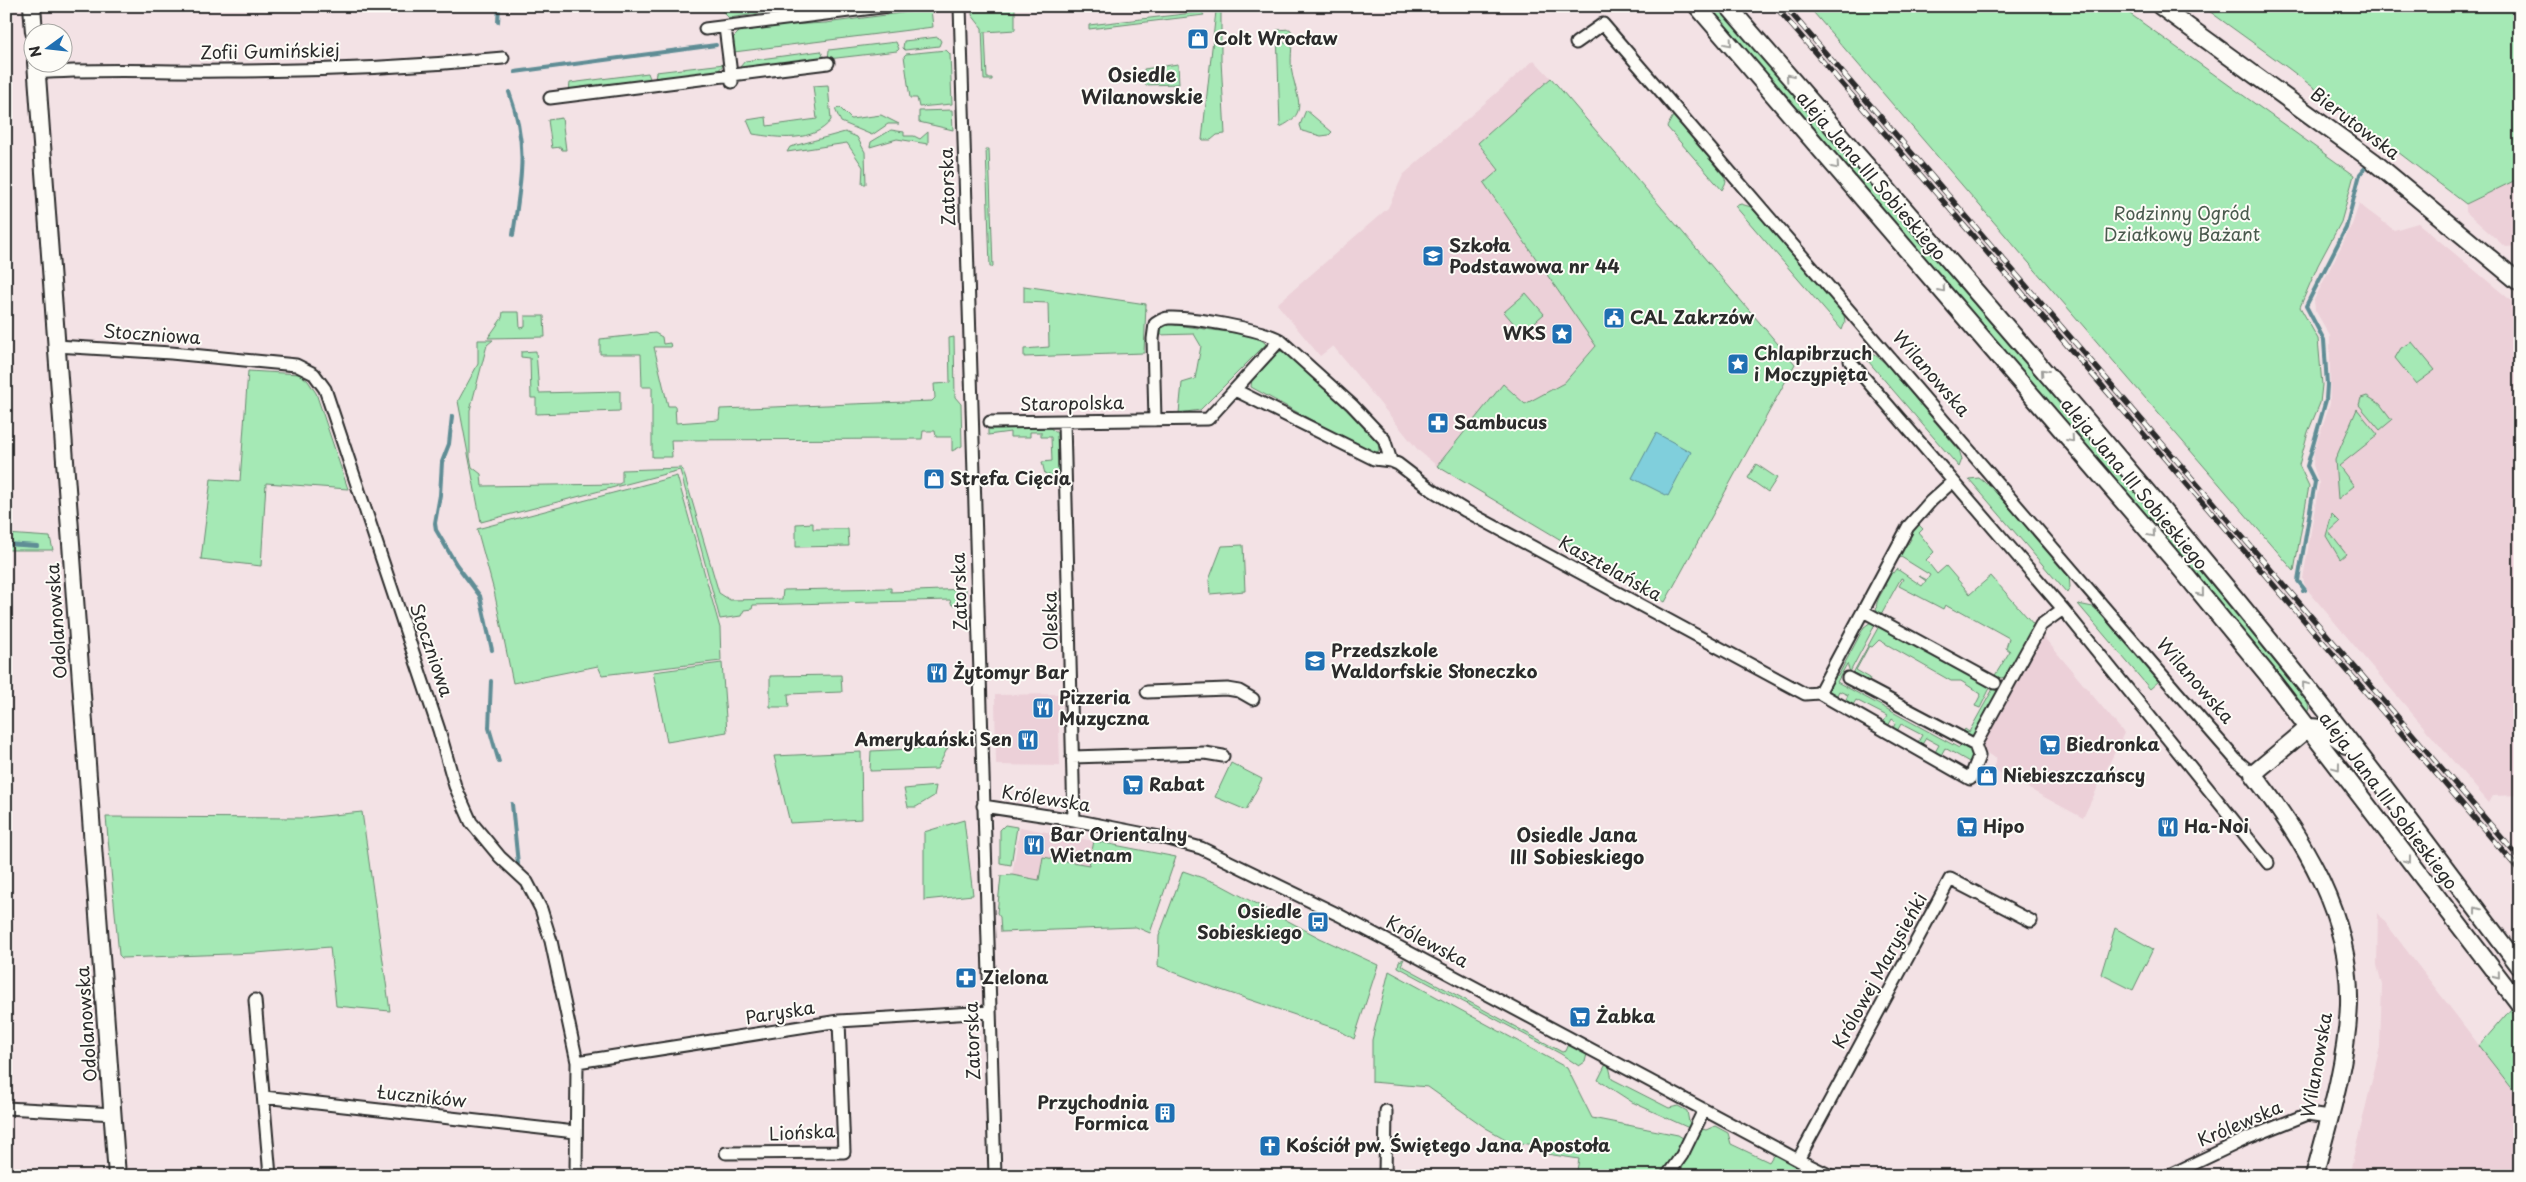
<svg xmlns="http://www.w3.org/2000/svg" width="2526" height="1182" viewBox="0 0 2526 1182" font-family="'Playpen Sans',sans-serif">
	<rect width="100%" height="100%" fill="#f3e2e5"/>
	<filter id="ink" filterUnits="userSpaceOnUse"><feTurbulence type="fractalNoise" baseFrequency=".02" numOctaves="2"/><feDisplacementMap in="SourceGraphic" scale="10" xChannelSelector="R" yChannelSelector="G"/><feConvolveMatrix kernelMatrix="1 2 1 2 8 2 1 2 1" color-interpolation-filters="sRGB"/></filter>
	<g filter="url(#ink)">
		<!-- built -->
		<path fill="#ecd0d8" d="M1534,60L1551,78L1478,144L1499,170L1484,183L1596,346L1564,383L1525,404L1503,384L1437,466L1418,450L1333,346L1320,356L1277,304L1388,208L1403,175Z
			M2520,178V246L2505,247L2466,212V204Z
			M2359,204L2394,230L2418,223L2520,308V795L2493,796L2489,803L2368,662L2306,588L2303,579L2319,483L2313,465L2314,451L2330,403V336L2315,310L2314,300L2352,225Z
			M2042,635L2124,733L2083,818L1992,769L1997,759L1979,749Z
			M1058,694L1060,766L996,765L995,695Z
			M1020,827L1094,841L1089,865L1043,857L1039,880L1012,875Z
			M2378,913L2514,1091L2519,1176H2349L2380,1047L2382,985L2377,965Z"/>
		<!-- green -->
		<path fill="#a5e9b5" stroke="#688a70" d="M717,6H812L729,18Z
			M973,6H1015V30L985,32L987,78H992V80H984L982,28L972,15Z
			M1707,6H1717L2138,494L2307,702L2309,708L2307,714L2140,508Z
			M1808,6H2119L2354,175L2341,222L2318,265L2300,307L2318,339L2322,385L2320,403L2308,432L2299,465L2309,486L2294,571Z
			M2202,6H2520V178L2466,204L2288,68Z
			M931,9L933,27L734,52L733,38L740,31L770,26L826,23Z
			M1216,11H1221V60L1225,134L1217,135L1211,140H1202Z
			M1202,12L1204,15L1089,29V25Z
			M1290,29L1292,32L1284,35L1282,39L1284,43L1292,44C1291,57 1290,69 1294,81C1299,103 1306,115 1280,127L1277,30Z
			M938,37L941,41L939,46L905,50L903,48L904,41Z
			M896,42L899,49L897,51L828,59L829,50Z
			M946,50L950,54L952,104L919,107L917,98H910L904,56L906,54Z
			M821,51L824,58L745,69L740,67L745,61Z
			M724,64L717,72L655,80L656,72Z
			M1178,64L1179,84L1145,85L1144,69Z
			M648,73L651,81L569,91L570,83Z
			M1551,78L1795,364L1665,602L1437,466L1503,384L1525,404L1564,383L1596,346L1484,183L1499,170L1478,143Z
			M828,85L831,120C814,143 778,138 753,134L747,120L766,117L767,126L817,119L813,86Z
			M840,108L851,119L881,115L899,124H888L872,135L841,122L835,109Z
			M952,110L953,130L919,122V111Z
			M1306,110L1332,132L1329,135L1321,136L1302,131L1300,125Z
			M1673,116L1724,176L1726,182L1722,190L1667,127Z
			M562,118L566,150H562L561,147L552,148L548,120Z
			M891,130L904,132V136H914L920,139L928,132V144L897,139L870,147L871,142Z
			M845,132L857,137L865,152L866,184H862L863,167L847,143L787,152L790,147Z
			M986,149H989L993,267H990Z
			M1741,204L1751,207L1844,315L1845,322L1842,330L1735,206Z
			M1024,286L1146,304L1144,353L1024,357V349L1049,347L1048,303L1024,302Z
			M1526,293L1544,314L1522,333L1504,312Z
			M503,312H519L520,328L525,327V316H544L545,337L488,338L502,318Z
			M1161,323L1257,336L1266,344L1200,410L1179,413L1182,383L1195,379L1201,346L1194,334L1157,335Z
			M655,333L662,337L663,344L670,343L671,347H654L668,406H675L676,423L719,420L720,409L932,401L935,398L934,384L950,383L949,338L954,337L955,397L961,404L962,446L952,451V437H936L935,431H923L922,439L671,440L672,457H652V387H642L641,354H600V339Z
			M478,340H493L487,345L470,410V457L472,467L481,474L482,486L619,484L622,482V470L681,468L683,470L719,593L730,600L782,599L783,590L891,588V592L966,589V601L960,605H952L950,600L753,605L752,609L744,610L741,616L720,619L680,470L481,522L458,401L478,364Z
			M2412,342L2435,370L2416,384L2395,358L2401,348Z
			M536,351L539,393L620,391V411L536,414V398H531L530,358L521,357V352Z
			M1282,351L1289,353L1378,441L1379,451L1372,453L1251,387L1252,378L1277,353Z
			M1868,352L1874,354L1885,363L1959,450L1962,459L1959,467L1862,354Z
			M248,371L300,374L308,381L316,393L348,489L266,483L261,566L201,559L211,479L240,481Z
			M2367,396L2380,404L2392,420L2380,430L2359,405L2361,398Z
			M2357,409L2378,435L2339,466L2354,486L2338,499L2335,460Z
			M1050,428L1057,433L1058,473L1053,476L1045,474L1042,462L1052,461L1051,437H1041V432H1030V437H1010V432L988,435V429Z
			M1756,464L1777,478L1768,492L1748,478Z
			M677,476L720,628L721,661L602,675L598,666L513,683L494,591L477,529Z
			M1979,478L1992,488L2069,576L2070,587L2067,593L1969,479Z
			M2332,514L2340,522L2329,532L2346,554L2340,559L2326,536Z
			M813,523V529H848L849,546L796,547V524Z
			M1917,523L1923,529L1919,533L1934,552L1926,560L1937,574L1946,566L1970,594L1991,576L2034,625L2015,664L2012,663L2009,676L2001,678L1994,677L2010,651L2006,648L2009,638L1959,610L1958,612L1945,605L1943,609L1899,586L1903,579L1901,578L1880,616C1871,606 1881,595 1886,585L1884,580L1890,570L1894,573L1897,569L1922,586L1926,581L1919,576L1927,580L1930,575L1901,557L1897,561L1898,556L1905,543L1908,544L1911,539L1907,537Z
			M6,534L50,537L53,550H6Z
			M1243,545L1245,591L1210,594L1209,580L1222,546Z
			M2078,604L2093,607L2098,611L2159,681L2150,689Z
			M1871,622L1876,623L1850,672L1847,664L1837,682L1959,748L1962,743L1973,748L1975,752L1971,763L1945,748L1940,757L1934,754L1939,745L1926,738L1921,746L1917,744L1922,735L1901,724L1896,733L1892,730L1896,722L1892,719L1887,728L1882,725L1887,716L1856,700L1851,708L1844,704L1848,695L1839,691L1835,699C1827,692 1829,687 1833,678L1838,676L1864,627Z
			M1879,626L1991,686L1980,708L1975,706L1981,694L1961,681H1951L1879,640L1872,647L1869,646L1856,670L1870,678L1868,682L1852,675Z
			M722,663L727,732L667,742L653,672Z
			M841,675L842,692L788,694L789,707H770V676Z
			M1994,687L1999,696L1974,738L1962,734L1965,729L1969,732Z
			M948,747L937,769L870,771L871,751Z
			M861,752L862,819L790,823L774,756Z
			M1231,763L1262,779L1246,810L1215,797Z
			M936,786L934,796L916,807H908L904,789Z
			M362,812L390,1011L336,1006L330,947L256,953L122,958L119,955L106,817L304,818Z
			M964,820L973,895L924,900V832Z
			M1005,825L1017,827L1011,865L1000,863V830Z
			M1094,841L1176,857L1150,933L1136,927L1001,932L1000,917L997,913L1001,876L1012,875L1039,880L1043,857L1089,865Z
			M1183,871L1217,883L1320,938L1378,965L1354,1039L1337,1029L1215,988L1158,966L1159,936Z
			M2115,928L2153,949L2133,990L2101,974Z
			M1404,959L1401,965L1562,1052L1566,1051L1569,1044L1587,1054L1585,1062L1579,1066L1561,1054L1398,967L1399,961Z
			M1389,971L1567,1068L1592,1118L1678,1135L1683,1138L1673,1157L1658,1176H1576L1579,1159L1547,1154V1147L1509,1141L1486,1128L1428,1087L1372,1082V1040Z
			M2512,1008L2520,1019V1176L2514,1091L2479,1046Z
			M1606,1064L1609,1066L1612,1079L1669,1108L1678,1106L1687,1111L1689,1122L1692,1123L1689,1128L1632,1102L1598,1080Z
			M1715,1126L1728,1133L1731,1144L1769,1162L1774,1154L1816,1176H1678L1702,1129L1706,1130Z"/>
		<!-- water -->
		<path fill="#80cfdc" stroke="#5e8d95" d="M1656,433L1691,452L1668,496L1632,478Z"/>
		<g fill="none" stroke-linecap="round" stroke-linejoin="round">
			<!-- stream -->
			<path stroke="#5e8d95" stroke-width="4" d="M498,22L499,6
				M515,72L716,45
				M509,92C529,145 521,181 513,235
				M452,416L449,444L442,462L440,495L435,523L436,530L456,564L480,596L492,650
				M6,544L37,546
				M2303,591L2305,590L2298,581L2315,482L2307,466L2326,400L2327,385L2324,340L2306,306L2346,228L2360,174L2365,168
				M491,681L489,728L499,762
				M512,804L518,864"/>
			<!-- street casing -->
			<g stroke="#2b2b2b" stroke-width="15">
				<path id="street" d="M960,6L995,1176
					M725,27L732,82
					M705,29L889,6
					M1576,43L1603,24L2176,691L2236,760L2253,774
					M37,73C100,68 163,72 227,71C319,71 411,67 503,58
					M550,98L828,63
					M56,346L171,353L296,365L314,374L325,389L439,730L455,786L471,822L500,857L527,882L541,909L551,941L577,1062L576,1176
					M1850,361L2063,609L2268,863
					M1235,390L1374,459L1391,461L1398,464L1432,490L1466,511L1805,694L1819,693
					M1155,420L1153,339L1155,324C1160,321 1163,318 1169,318C1193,317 1260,329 1280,340
					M990,422L1208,419L1280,340L1352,405L1384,439L1391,461
					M1064,422L1074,820
					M1863,611L1995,683
					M1848,678L1975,745L2041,625L2063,609
					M1147,692L1227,689L1239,691L1253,699
					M1819,693L1908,527L1931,501L1952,482
					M1819,693L1970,779L1979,756L1975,745
					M1072,757L1205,753L1223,756
					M983,806L1074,820L1165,838L1201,848L1339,915L1798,1160L1831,1176
					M255,1000L270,1176
					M577,1062L839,1021L990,1012
					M264,1097L575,1132
					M6,1108L114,1114
					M726,1153L844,1152L839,1021
					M1798,1160L1950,879L2031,921
					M1385,1176L1386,1111
					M1667,1176L1682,1155L1704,1110
					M2168,1176L2248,1138L2308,1114L2329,1117"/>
			</g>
			<!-- secondary casing -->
			<g stroke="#2b2b2b" stroke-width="20">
				<path id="secondary" d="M32,6L34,32
					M1697,6L2170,556L2267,674L2520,1005
					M1728,6C1922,230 2119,452 2304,683C2378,776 2448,872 2520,967
					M2160,6L2373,161L2520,283
					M36,62L117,1176
					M2314,1176C2329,1121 2347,1061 2349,1004C2351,916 2305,841 2253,774L2308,728C2322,724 2335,737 2346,745"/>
			</g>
			<!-- street -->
			<use href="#street" stroke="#fdfcf7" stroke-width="11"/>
			<!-- secondary -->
			<use href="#secondary" stroke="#fdfcf7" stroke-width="16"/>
			<!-- rail casing -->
			<g stroke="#2b2b2b" stroke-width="5.5">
				<path id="rail" d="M1775,6L2520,871
					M1785,6L2520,859"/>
			</g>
			<!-- rail -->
			<use href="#rail" stroke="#fdfcf7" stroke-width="4" stroke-dasharray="11" stroke-linecap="butt"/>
		</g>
		<!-- one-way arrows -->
		<defs><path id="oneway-chevron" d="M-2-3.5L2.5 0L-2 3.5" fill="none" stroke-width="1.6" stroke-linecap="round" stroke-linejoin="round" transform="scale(1.25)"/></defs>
		<g stroke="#9e9e9b">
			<use href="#oneway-chevron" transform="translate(1729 43) rotate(49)"/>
			<use href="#oneway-chevron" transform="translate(1789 77) rotate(-131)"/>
			<use href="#oneway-chevron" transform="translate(1836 166) rotate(49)"/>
			<use href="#oneway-chevron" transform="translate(1942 289) rotate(49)"/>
			<use href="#oneway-chevron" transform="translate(2044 372) rotate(-131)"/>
			<use href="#oneway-chevron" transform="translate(2071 439) rotate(49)"/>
			<use href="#oneway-chevron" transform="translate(2152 534) rotate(50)"/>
			<use href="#oneway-chevron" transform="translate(2201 593) rotate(51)"/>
			<use href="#oneway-chevron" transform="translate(2305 685) rotate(-129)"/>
			<use href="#oneway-chevron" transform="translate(2337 767) rotate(53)"/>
			<use href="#oneway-chevron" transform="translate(2408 860) rotate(53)"/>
			<use href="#oneway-chevron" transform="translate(2477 910) rotate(-127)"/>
			<use href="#oneway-chevron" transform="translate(2497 976) rotate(51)"/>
		</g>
	</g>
	<!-- icons -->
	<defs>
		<g id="shop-square" transform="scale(1.125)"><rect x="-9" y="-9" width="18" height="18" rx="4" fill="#1f6fb2" stroke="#fdfcf7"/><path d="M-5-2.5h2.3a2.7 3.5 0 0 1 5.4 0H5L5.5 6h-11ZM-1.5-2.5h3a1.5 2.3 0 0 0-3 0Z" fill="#fff"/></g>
		<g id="school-square" transform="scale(1.125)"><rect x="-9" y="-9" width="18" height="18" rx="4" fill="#1f6fb2" stroke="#fdfcf7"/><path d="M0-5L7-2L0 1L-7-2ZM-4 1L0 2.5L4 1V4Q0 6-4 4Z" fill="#fff"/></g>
		<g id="civic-square" transform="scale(1.125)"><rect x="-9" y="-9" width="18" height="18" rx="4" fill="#1f6fb2" stroke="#fdfcf7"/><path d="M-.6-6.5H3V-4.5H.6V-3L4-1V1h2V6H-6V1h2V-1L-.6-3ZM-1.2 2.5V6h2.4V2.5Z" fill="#fff"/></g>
		<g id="sight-square" transform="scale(1.125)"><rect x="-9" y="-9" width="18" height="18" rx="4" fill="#1f6fb2" stroke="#fdfcf7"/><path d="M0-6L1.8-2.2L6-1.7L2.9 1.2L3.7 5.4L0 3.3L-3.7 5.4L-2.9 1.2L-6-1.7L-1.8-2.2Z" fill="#fff"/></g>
		<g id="pharmacy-square" transform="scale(1.125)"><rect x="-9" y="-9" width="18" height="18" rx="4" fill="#1f6fb2" stroke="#fdfcf7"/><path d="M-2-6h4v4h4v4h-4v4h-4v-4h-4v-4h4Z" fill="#fff"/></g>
		<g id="restaurant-square" transform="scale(1.125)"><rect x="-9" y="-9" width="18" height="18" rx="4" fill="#1f6fb2" stroke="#fdfcf7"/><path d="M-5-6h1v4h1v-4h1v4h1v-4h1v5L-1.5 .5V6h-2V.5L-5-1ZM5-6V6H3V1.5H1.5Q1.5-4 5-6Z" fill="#fff"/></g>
		<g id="supermarket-square" transform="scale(1.125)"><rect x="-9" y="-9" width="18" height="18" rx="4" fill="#1f6fb2" stroke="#fdfcf7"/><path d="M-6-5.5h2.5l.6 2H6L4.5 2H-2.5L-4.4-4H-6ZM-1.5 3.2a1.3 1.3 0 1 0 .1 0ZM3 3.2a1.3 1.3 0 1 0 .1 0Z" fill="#fff"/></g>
		<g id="bus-square" transform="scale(1.125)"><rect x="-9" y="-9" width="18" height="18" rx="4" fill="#1f6fb2" stroke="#fdfcf7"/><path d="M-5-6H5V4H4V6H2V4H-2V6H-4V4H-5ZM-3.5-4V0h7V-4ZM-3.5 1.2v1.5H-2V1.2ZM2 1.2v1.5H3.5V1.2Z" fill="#fff"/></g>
		<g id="building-square" transform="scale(1.125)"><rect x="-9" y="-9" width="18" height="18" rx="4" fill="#1f6fb2" stroke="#fdfcf7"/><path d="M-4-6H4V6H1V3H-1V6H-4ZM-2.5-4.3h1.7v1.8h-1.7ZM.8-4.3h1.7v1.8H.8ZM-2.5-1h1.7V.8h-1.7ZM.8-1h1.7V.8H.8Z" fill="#fff"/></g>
		<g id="church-square" transform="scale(1.125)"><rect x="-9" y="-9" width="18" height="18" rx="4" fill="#1f6fb2" stroke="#fdfcf7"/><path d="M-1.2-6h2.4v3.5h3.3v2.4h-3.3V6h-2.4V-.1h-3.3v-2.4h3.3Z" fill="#fff"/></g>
	</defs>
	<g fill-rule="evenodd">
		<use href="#shop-square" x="1198" y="39"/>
		<use href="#school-square" x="1433" y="256"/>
		<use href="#civic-square" x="1614" y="318"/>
		<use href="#sight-square" x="1562" y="334"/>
		<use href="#sight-square" x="1738" y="364"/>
		<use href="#pharmacy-square" x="1438" y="423"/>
		<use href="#shop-square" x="934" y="479"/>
		<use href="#school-square" x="1315" y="661"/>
		<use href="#restaurant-square" x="937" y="673"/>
		<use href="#restaurant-square" x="1043" y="708"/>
		<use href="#restaurant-square" x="1028" y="740"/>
		<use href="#supermarket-square" x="2050" y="745"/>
		<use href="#shop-square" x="1987" y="776"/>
		<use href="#supermarket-square" x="1133" y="785"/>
		<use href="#supermarket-square" x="1967" y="827"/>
		<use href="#restaurant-square" x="2168" y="827"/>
		<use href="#restaurant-square" x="1034" y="845"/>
		<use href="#bus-square" x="1318" y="922"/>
		<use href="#pharmacy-square" x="966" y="978"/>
		<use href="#supermarket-square" x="1580" y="1017"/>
		<use href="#building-square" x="1165" y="1113"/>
		<use href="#church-square" x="1270" y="1146"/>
	</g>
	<g text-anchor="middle" stroke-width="4" stroke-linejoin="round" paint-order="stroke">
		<!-- poi labels -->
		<g font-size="18" font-weight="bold" fill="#2b2b2b" stroke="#fdfcf7" text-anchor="start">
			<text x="1214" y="45">Colt Wrocław</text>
			<text x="1449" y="252">Szkoła<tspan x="1449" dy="21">Podstawowa nr 44</tspan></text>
			<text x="1630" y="324">CAL Zakrzów</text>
			<text x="1546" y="340" text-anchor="end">WKS</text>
			<text x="1754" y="360">Chlapibrzuch<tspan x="1754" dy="21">i Moczypięta</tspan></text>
			<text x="1454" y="429">Sambucus</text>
			<text x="950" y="485">Strefa Cięcia</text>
			<text x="1331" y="657">Przedszkole<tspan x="1331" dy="21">Waldorfskie Słoneczko</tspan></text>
			<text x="953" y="679">Żytomyr Bar</text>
			<text x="1059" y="704">Pizzeria<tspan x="1059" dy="21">Muzyczna</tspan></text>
			<text x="1012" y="746" text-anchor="end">Amerykański Sen</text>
			<text x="2066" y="751">Biedronka</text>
			<text x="2003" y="782">Niebieszczańscy</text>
			<text x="1149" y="791">Rabat</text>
			<text x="1983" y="833">Hipo</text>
			<text x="2184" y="833">Ha-Noi</text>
			<text x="1050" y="841">Bar Orientalny<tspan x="1050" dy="21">Wietnam</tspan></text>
			<text x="1302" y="918" text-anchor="end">Osiedle<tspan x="1302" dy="21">Sobieskiego</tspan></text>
			<text x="982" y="984">Zielona</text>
			<text x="1596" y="1023">Żabka</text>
			<text x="1149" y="1109" text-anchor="end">Przychodnia<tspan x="1149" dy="21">Formica</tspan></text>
			<text x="1286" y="1152">Kościół pw. Świętego Jana Apostoła</text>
		</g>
		<!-- street labels -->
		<g font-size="18" fill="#2b2b2b" stroke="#fdfcf7">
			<text transform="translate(270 52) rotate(-1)" y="6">Zofii Gumińskiej</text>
			<text transform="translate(2355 124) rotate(37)" y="6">Bierutowska</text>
			<text transform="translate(1871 176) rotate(49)" y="6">aleja Jana III Sobieskiego</text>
			<text transform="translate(948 187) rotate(-92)" y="6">Zatorska</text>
			<text transform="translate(152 335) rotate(4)" y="6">Stoczniowa</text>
			<text transform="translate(1931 374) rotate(49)" y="6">Wilanowska</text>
			<text transform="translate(1072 404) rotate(-1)" y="6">Staropolska</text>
			<text transform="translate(2134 484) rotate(50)" y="6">aleja Jana III Sobieskiego</text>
			<text transform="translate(1610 569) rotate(29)" y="6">Kasztelańska</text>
			<text transform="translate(960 592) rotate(-92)" y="6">Zatorska</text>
			<text transform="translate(57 621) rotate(-94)" y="6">Odolanowska</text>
			<text transform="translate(1051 621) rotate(-91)" y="6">Oleska</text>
			<text transform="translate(431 650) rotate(71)" y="6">Stoczniowa</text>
			<text transform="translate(2195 681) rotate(49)" y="6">Wilanowska</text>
			<text transform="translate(1046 799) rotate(9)" y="6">Królewska</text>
			<text transform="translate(2388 801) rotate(53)" y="6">aleja Jana III Sobieskiego</text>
			<text transform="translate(1427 942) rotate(28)" y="6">Królewska</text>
			<text transform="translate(1880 971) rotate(-61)" y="6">Królowej Marysieńki</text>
			<text transform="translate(780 1013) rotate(-9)" y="6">Paryska</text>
			<text transform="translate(87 1024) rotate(-94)" y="6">Odolanowska</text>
			<text transform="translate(973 1041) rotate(-92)" y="6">Zatorska</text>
			<text transform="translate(2317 1065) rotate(-80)" y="6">Wilanowska</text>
			<text transform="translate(422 1097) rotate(6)" y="6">Łuczników</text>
			<text transform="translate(2240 1124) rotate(-23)" y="6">Królewska</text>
			<text transform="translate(802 1133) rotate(-3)" y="6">Liońska</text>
		</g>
		<!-- park labels -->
		<g font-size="18" fill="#4a5a4e" stroke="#fdfcf7">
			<text x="2182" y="220">Rodzinny Ogród<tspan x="2182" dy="21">Działkowy Bażant</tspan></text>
		</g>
		<!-- neighbourhood labels -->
		<g font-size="19" font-weight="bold" fill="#2b2b2b" stroke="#fdfcf7">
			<text x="1142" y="82">Osiedle<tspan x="1142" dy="22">Wilanowskie</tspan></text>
			<text x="1577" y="842">Osiedle Jana<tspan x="1577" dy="22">III Sobieskiego</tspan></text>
		</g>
	</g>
	<!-- margin -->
	<rect width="2526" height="1182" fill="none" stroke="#fdfcf7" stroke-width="25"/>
	<rect x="12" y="12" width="2501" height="1157" fill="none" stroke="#2b2b2b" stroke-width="2" filter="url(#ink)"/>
	<!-- north arrow -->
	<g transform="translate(48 48) rotate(255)"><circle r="24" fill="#fdfcf7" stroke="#a9a8a5"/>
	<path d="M0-4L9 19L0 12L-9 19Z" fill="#1f6fb2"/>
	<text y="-8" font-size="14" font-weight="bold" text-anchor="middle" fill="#2b2b2b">N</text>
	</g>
</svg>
